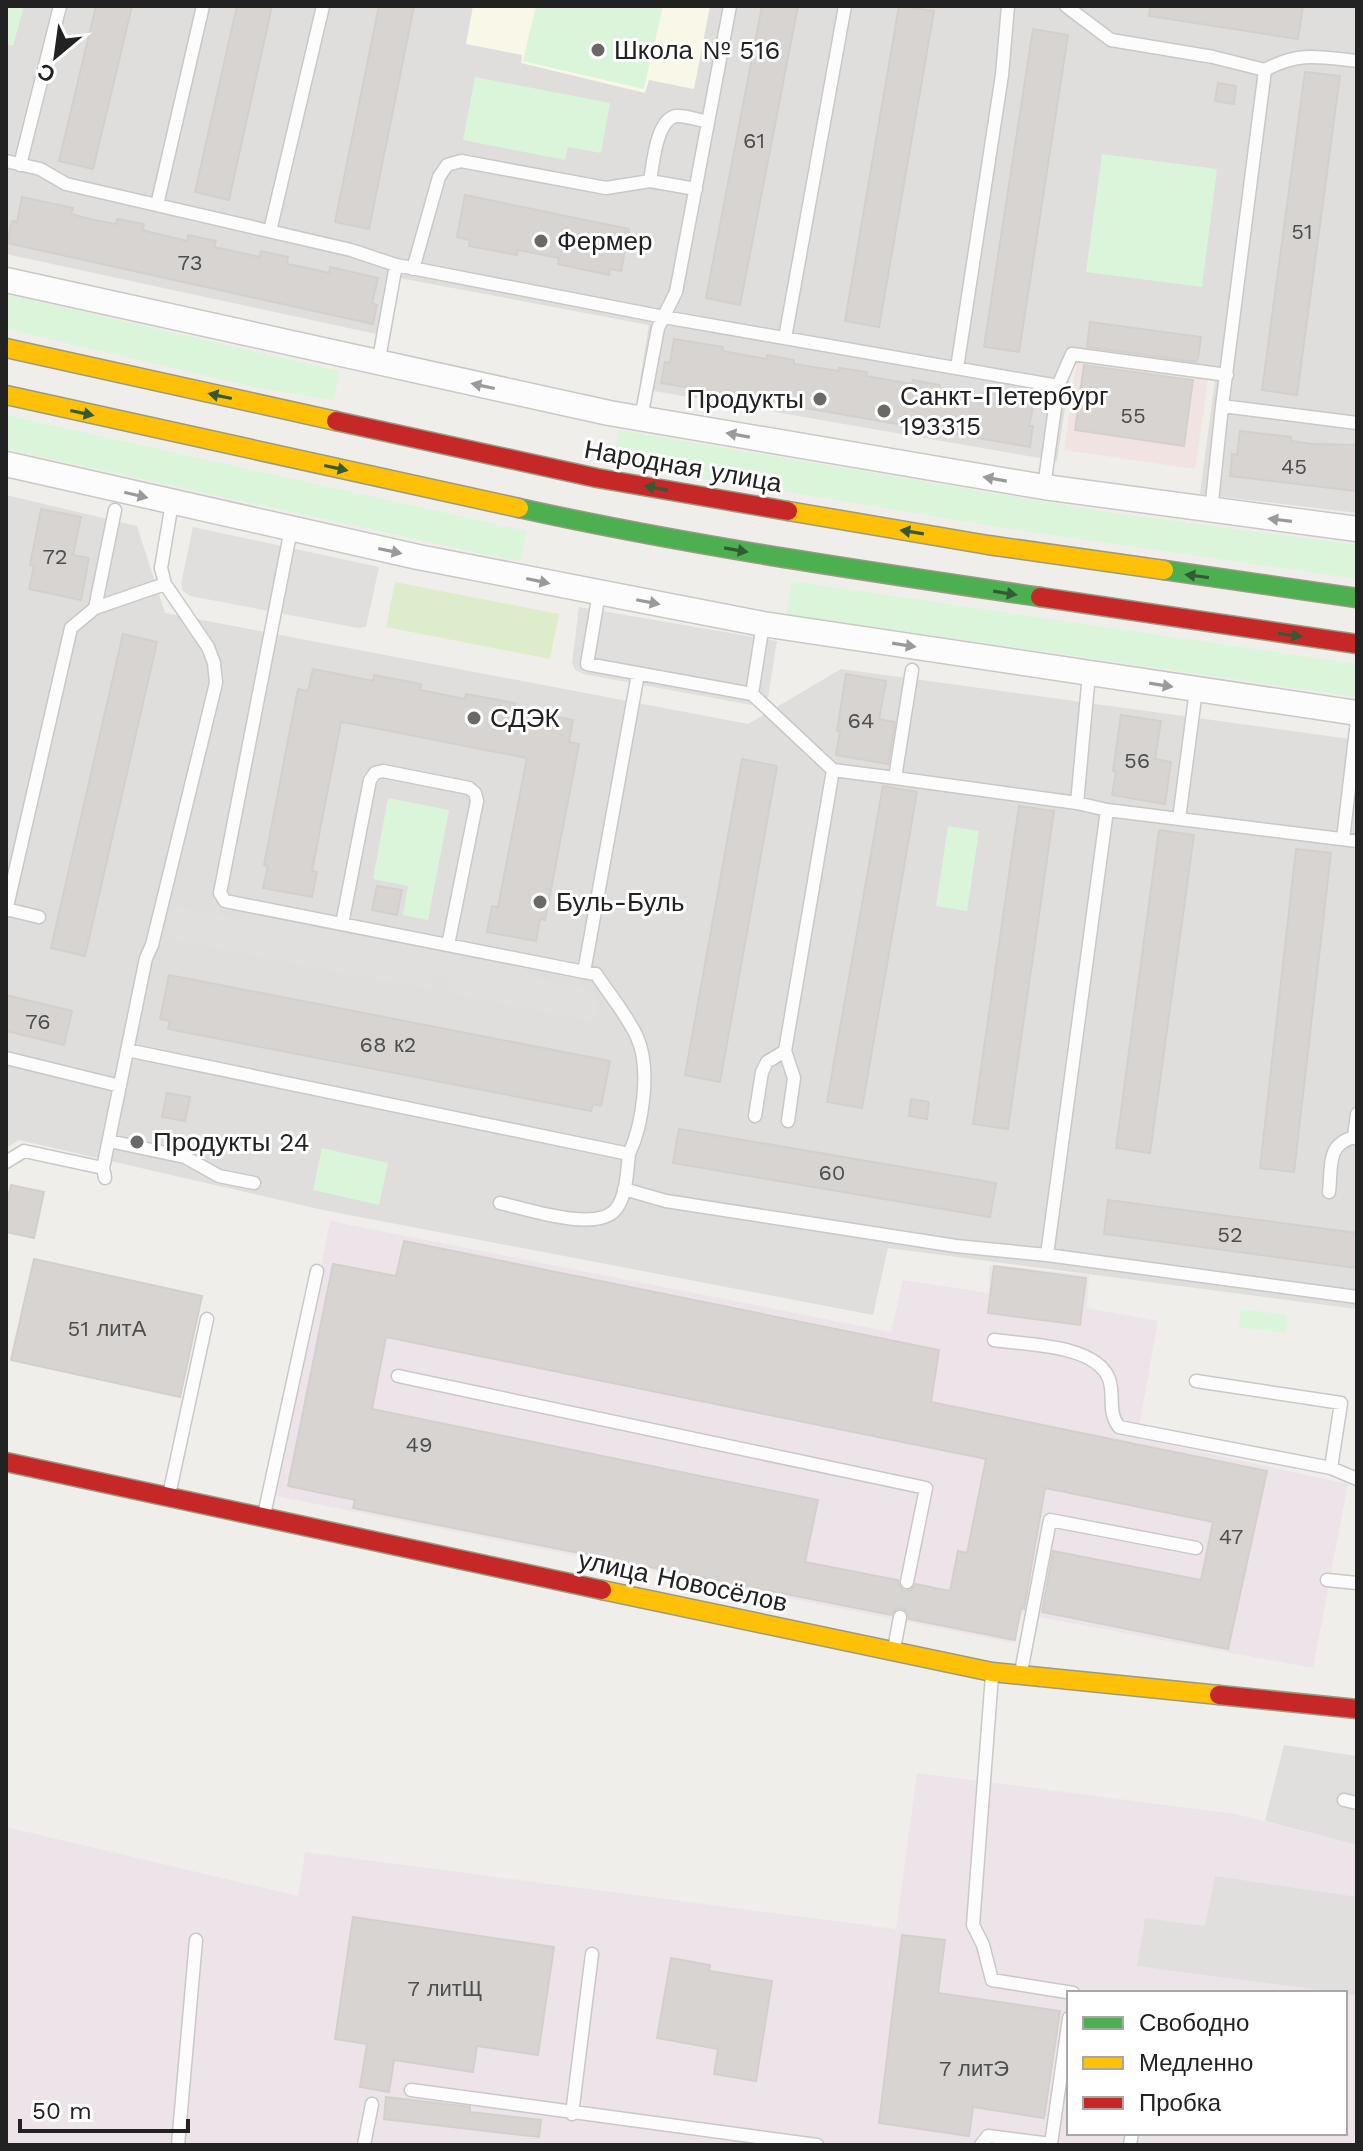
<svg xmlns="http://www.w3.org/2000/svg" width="1363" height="2151" viewBox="0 0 1363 2151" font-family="'Work Sans',sans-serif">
	<rect width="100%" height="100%" fill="#f0eeeb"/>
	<!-- residential -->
	<path fill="#dfdedc" d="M6,6H1357V513L1200,494L1216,372L1074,350L1057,461L654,391L640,379L649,325L389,276L376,334L6,254Z
		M6,495L137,526L165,613L748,724L841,669L1357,740V1309L888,1248L873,1315L323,1210L19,1140L6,1148Z"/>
	<!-- commercial -->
	<path fill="#f1e3e1" d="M1077,360L1208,379L1195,469L1064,450Z"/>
	<!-- industrial -->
	<path fill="#ede4e9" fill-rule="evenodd" d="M330,1221L891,1332L903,1280L989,1293V1265L1089,1275L1087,1308L1158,1321L1137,1438L1348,1484L1313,1668L1022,1614L1013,1643L276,1496Z
		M917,1773L1236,1814L1357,1845V2145H6V1827L298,1896L305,1852L896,1929ZM1069,1993H1345V2133H1069Z"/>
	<!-- education -->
	<path fill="#f8f7e8" d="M473,6H710L694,89L649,80L645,93L521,63L522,55L466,44Z"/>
	<!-- grass -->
	<path fill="#ddeccb" d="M395,582L559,614L550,659L386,627Z"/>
	<!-- park -->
	<path fill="#daf5da" d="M6,6H24L13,46L6,44Z
		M536,6H663L644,89L523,61Z
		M475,77L610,103L601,153L568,147L565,160L463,140Z
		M1102,154L1217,169L1202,287L1086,272Z
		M6,294L340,371L334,400L268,390L6,329Z
		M6,415L527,531L520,562L6,449Z
		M619,430L1100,511L1357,545V579L1024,531L613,463Z
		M792,581L1357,664V697L786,614Z
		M388,798L449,810L428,920L403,915L408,886L373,879Z
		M948,826L979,831L967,911L936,906Z
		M322,1148L388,1163L379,1205L313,1190Z
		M1241,1309L1287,1315L1285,1333L1239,1327Z"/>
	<!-- parking -->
	<path fill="#e0dfde" d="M193,527L379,567L366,627L358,628L190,596L183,591L181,583Z
		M579,607L777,641L768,697L757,706L583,674L575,670L572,663Z
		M179,907L258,922L260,916L528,969V977L587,989L594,995L597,1008L594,1022L447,993L450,977L434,974L431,990L170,939L167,931L171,912Z
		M1284,1745L1357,1756V1845L1265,1821Z
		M1215,1876L1357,1897V1995L1137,1966L1145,1918L1205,1926Z"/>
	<!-- building -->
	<path fill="#d7d4d2" stroke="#d3d0cc" stroke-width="2" fill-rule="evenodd" d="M96,6H132L93,169L59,161Z
		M237,6H272L229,200L195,192Z
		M379,6H414L369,229L335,222Z
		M762,6H798L740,305L706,298Z
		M899,6L934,11L879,327L845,321Z
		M1150,6H1303L1298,39L1149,16Z
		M1033,29L1068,35L1019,352L984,347Z
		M1305,72L1340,76L1297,395L1262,390Z
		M1218,83L1236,86L1234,104L1215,101Z
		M465,195L629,229L621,271L610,269L609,275L558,264L559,258L518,250L517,255L469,246L470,240L457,237Z
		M22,197L73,208L71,214L94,220L116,224L117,219L144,224L142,230L187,241L188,235L216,241L214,247L260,257L261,251L288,257L287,264L308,268L329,273L330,267L378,278L372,303L377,305L373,324L7,243L12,221L17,222Z
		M1090,322L1201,337L1198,358L1196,362L1087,347Z
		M674,339L723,347L722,351L744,355L767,359V355L794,360V364L839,371V368L867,372L866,376L912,384L913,380L940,385V389L982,396L983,392L1034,401L1029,426H1033L1030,447L661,383L665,362L670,363Z
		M1084,365L1193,380L1184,446L1075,430Z
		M1240,431L1291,437V441L1313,444L1357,445V491L1230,476L1232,454L1237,455Z
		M41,509L81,517L73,555L89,558L81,600L29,589L34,566L30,565Z
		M123,634L157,642L85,956L51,948Z
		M313,669L373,681L374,675L421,684L420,690L465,699L466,694L515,703L514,708L573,720L569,742L579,744L545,920L540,919L536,941L487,932L492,906L498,907L527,758L364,726L341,722L312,871L317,872L312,897L263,888L268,866L264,865L298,689L308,691Z
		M846,674L886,681L879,719L895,722L888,764L836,755L840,731H837Z
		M1121,715L1161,721L1155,759L1171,762L1165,804L1112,795L1116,772L1113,771Z
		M742,759L777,766L720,1082L685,1075Z
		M883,786L917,792L862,1108L827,1102Z
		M1019,806L1054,811L1008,1129L973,1124Z
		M1159,830L1194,835L1150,1153L1116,1148Z
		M1296,849L1331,853L1294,1172L1260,1168Z
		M377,886L402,890L397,915L372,910Z
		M169,975L610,1061L601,1106L593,1104L591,1111L168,1029L170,1021L160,1019Z
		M6,995L72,1011L64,1045L6,1031Z
		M167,1093L190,1097L185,1121L162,1117Z
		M911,1099L929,1102L927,1119L909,1116Z
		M679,1129L996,1183L990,1217L673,1163Z
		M11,1185L44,1192L34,1238L6,1232V1207Z
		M1108,1200L1357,1233V1268L1104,1234Z
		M404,1241L939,1350L931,1402L1267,1471L1228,1649L1042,1612L1053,1551L1201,1580L1213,1522L1045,1488L1024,1609L1021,1608L1015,1640L909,1619L908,1613L902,1608L896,1609L891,1615L353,1508L355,1500L288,1486L333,1264L396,1276ZM386,1337L986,1459L967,1553L958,1551L950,1591L916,1584L911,1590L904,1591L899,1586L898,1580L805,1562L818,1500L372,1409Z
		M34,1259L202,1296L180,1397L11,1360Z
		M994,1266L1086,1278L1080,1325L988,1313Z
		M353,1917L554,1947L538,2055L477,2046L473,2072L394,2060L389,2092L360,2087L367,2044L335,2039Z
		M902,1935L945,1940L938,1993L1060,2011L1044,2118L973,2107L969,2136L879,2123Z
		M671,1958L710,1965L709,1971L772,1981L756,2081L714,2074L718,2049L657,2038Z
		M386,2097L470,2107V2112L541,2120L539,2137L384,2119Z"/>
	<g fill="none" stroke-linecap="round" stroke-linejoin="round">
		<!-- lane casing -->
		<g stroke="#c9c8c7" stroke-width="15">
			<path id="lane" d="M1066,6L1111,40L1213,57L1265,70L1222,406
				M1265,70C1299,51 1320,57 1357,61
				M6,161L40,169L66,184L351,250L396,265L664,317L1058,386
				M20,165L60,6
				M696,189L650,181C653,164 656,120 676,116C685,115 699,120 708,122
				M157,205L203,6
				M270,231L323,6
				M413,269L439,177L447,165L461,161L606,188L650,181
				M785,338L845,6
				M378,364L396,265
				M957,368L1002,75L1008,6
				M641,418L658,328L676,292L730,6
				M1044,487L1058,386L1072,354L1227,375
				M1211,511L1222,406L1357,423
				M291,529L220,893L225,901L584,972
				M599,593L587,664L752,694L833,770L785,1051L794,1078L788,1121
				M95,608L165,584
				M752,694L763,624
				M833,770L895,778L912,670
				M895,778L1077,803
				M1107,810L1357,841
				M1179,819L1196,690
				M1343,839L1357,721
				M6,909L39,917
				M6,911L71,628L95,608L115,510
				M342,924L370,780L375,773L383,771L469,788L475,793L477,801L448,945
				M127,1050L629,1154C643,1124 651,1068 637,1037C627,1015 609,994 596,974L584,972L638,674
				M6,1058L120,1086
				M1357,1114L1354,1137L1357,1139
				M755,1116L762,1072L767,1062L785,1051
				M109,1141L185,1157L219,1176L254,1183
				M6,1162L24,1151L103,1168
				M105,1178L103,1168L146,958L152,945L216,683L214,663L208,647L165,584L161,568L172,503
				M624,1189L666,1201L956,1246L1047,1255L1357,1297
				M1329,1192C1332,1166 1326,1145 1354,1137
				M500,1203C527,1209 597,1233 616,1209C627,1195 627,1170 629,1154
				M1047,1255L1107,810L1077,803L1089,674
				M994,1340C1026,1345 1096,1344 1109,1379C1115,1395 1107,1412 1119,1427L1331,1468L1357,1479
				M398,1376L926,1488L907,1582
				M1196,1381L1341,1403L1331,1468
				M169,1495L207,1319
				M264,1515L317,1271
				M1327,1580L1357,1583
				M894,1649L900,1617
				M1021,1672L1050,1520L1196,1548
				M992,1675L973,1925L983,1945L992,1980L1073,1993
				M1344,1800L1357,1803
				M411,2090L817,2145
				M572,2114L592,1954
				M178,2145L196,1940
				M364,2145L372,2104
				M981,2145L988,2136L1051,2144L1069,2018
				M1130,2145L1132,2133"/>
		</g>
		<!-- street casing -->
		<g stroke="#c9c8c7" stroke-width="27">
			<path id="street" d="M6,280L609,413L1044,487L1357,529
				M6,464L418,557L763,624L1357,713"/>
		</g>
		<!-- fast casing -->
		<g stroke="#999a82" stroke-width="21">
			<path id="fast" d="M519,508C691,546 866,571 1040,597
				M1164,570L1357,598"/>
		</g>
		<!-- slow casing -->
		<g stroke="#999a82" stroke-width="21">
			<path id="slow" d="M6,348L336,421
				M6,395L519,508
				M788,511L988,545L1164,570
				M602,1590L992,1672L1219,1695"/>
		</g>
		<!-- jam casing -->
		<g stroke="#999a82" stroke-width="21">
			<path id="jam" d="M336,421L597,478L788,511
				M1040,597L1357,644
				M6,1462L602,1590
				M1219,1695L1357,1709"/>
		</g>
		<!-- lane -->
		<use href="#lane" stroke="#fdfcfc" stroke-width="12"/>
		<!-- street -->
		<use href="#street" stroke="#fdfcfc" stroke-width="24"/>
		<!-- fast -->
		<use href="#fast" stroke="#4caf50" stroke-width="18"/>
		<!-- slow -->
		<use href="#slow" stroke="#ffc107" stroke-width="18"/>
		<!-- jam -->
		<use href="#jam" stroke="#c62828" stroke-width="18"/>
	</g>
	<!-- one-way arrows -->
	<defs><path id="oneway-solid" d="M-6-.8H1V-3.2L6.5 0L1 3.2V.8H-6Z" transform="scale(2)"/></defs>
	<g fill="#9a9a9a">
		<use href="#oneway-solid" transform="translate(483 386) rotate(-168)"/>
		<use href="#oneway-solid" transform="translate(738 435) rotate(-170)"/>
		<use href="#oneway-solid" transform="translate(995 479) rotate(-170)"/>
		<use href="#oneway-solid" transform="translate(136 495) rotate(13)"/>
		<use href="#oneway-solid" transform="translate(1280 520) rotate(-173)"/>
		<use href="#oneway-solid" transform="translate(390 551) rotate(12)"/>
		<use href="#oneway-solid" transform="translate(538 581) rotate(12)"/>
		<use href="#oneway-solid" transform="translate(648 602) rotate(11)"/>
		<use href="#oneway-solid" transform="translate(904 645) rotate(9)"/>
		<use href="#oneway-solid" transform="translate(1161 685) rotate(9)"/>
	</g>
	<g fill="#335a34">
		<use href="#oneway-solid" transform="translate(220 396) rotate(-168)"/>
		<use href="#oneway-solid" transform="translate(82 413) rotate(12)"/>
		<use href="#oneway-solid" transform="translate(336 468) rotate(12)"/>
		<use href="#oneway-solid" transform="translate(656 488) rotate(-170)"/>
		<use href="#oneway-solid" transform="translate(912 532) rotate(-171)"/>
		<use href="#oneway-solid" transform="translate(736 550) rotate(10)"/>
		<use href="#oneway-solid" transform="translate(1197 576) rotate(-172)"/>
		<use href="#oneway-solid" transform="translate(1005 593) rotate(9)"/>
		<use href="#oneway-solid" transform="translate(1290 635) rotate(8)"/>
	</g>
	<!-- markers -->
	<g fill="#6a6968" stroke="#fff" stroke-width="3">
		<circle cx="598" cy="50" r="8"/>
		<circle cx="541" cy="241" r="8"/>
		<circle cx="820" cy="399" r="8"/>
		<circle cx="884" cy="411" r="8"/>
		<circle cx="474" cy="718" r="8"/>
		<circle cx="540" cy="902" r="8"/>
		<circle cx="137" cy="1142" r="8"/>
	</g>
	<g text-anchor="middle" stroke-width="6" stroke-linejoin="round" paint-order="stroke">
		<!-- number labels -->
		<g font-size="22" fill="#4f4e4e">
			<text x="754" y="148">61</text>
			<text x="1302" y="239">51</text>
			<text x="190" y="270">73</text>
			<text x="1133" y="423">55</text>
			<text x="1294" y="474">45</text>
			<text x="55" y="564">72</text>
			<text x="861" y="728">64</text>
			<text x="1137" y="768">56</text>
			<text x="38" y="1029">76</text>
			<text x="388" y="1052">68 к2</text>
			<text x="832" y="1180">60</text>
			<text x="1230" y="1242">52</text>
			<text x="107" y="1336">51 литА</text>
			<text x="419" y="1452">49</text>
			<text x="1231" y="1544">47</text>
			<text x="445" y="1996">7 литЩ</text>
			<text x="974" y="2076">7 литЭ</text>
		</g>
		<!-- poi labels -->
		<g font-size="26" fill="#222" stroke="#fff" text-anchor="start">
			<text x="614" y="59">Школа № 516</text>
			<text x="557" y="250">Фермер</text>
			<text x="900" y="405">Санкт-Петербург<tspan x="900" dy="30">193315</tspan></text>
			<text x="804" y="408" text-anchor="end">Продукты</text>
			<text x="490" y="727">СДЭК</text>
			<text x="556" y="911">Буль-Буль</text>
			<text x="153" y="1151">Продукты 24</text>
		</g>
		<!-- street labels -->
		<g font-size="26" fill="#222" stroke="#fff">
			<text transform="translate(683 466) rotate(10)" y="9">Народная улица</text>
			<text transform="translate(683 1581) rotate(12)" y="9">улица Новосёлов</text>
		</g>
	</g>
	<!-- border -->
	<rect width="1363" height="2151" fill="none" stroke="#222222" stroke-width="16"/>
	<!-- legend -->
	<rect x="1067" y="1991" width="280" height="144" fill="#ffffff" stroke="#a7a7a7" stroke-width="2"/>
	<rect x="1083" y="2017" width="40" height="12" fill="#4caf50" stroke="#a7a7a7" stroke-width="2"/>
	<text x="1139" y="2031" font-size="24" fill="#222222">Свободно</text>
	<rect x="1083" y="2057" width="40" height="12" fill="#ffc107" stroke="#a7a7a7" stroke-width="2"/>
	<text x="1139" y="2071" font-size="24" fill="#222222">Медленно</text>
	<rect x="1083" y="2097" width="40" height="12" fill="#c62828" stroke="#a7a7a7" stroke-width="2"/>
	<text x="1139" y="2111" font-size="24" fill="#222222">Пробка</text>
	<!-- north arrow -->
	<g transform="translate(56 56) rotate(209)" stroke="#ffffff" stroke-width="6" paint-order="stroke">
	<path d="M0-6L14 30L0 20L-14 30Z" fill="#222222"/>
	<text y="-12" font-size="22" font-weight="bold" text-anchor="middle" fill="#222222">С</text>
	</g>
	<!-- scale -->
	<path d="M20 2119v12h168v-12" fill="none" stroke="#222222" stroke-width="4"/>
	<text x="32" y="2119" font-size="24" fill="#222222" stroke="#ffffff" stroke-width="6" paint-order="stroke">50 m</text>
</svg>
